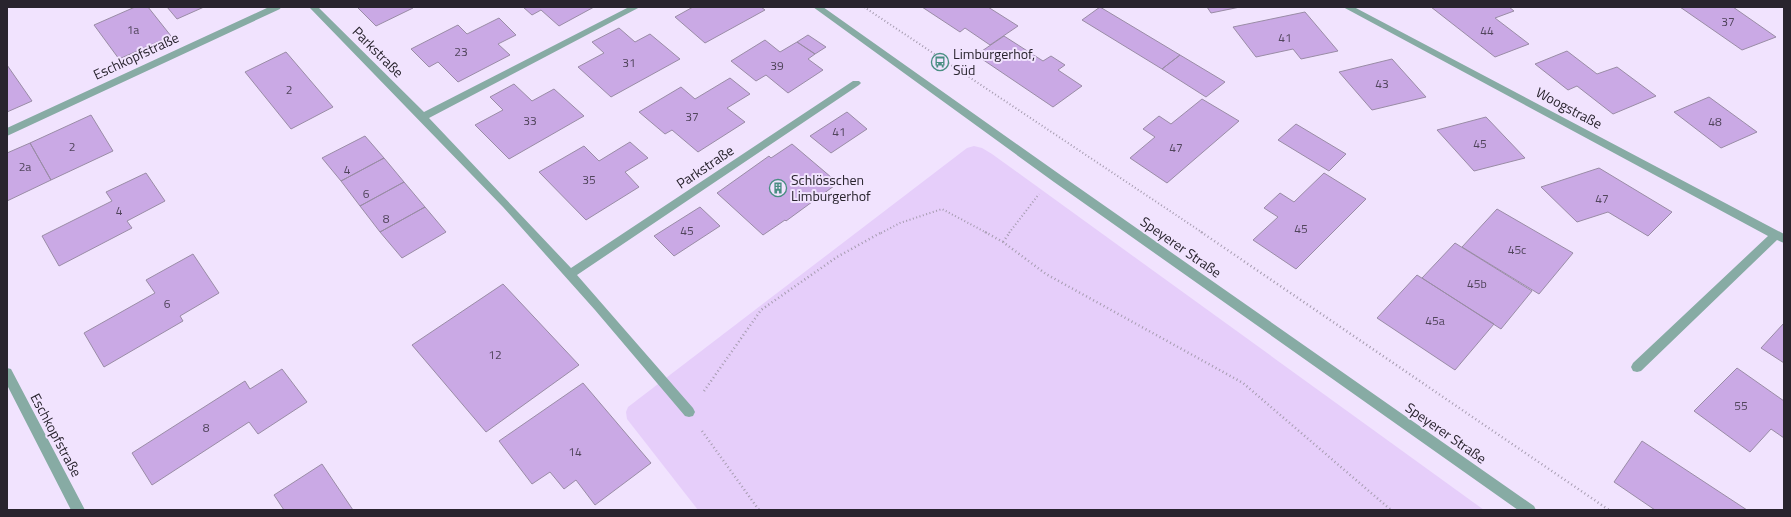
<svg xmlns="http://www.w3.org/2000/svg" width="1791" height="517" viewBox="0 0 1791 517" font-family="'Titillium Web',sans-serif">
	<rect width="100%" height="100%" fill="#f1e3fe"/>
	<!-- green -->
	<path fill="#e6cefa" d="M974,146L982,148L992,154L1484,510H698L627,419L626,412L628,407L967,148Z"/>
	<!-- building -->
	<path fill="#caa9e5" stroke="#9a8ca6" d="M135,7H148L171,36L119,59L94,25Z
		M167,7H204L177,19Z
		M357,7H412L413,8L376,26Z
		M523,7H594L559,26L541,10L532,15Z
		M693,7H761L765,10L705,43L675,17Z
		M922,7H988L1018,26L990,45L965,28L960,32Z
		M1100,7L1180,55L1162,69L1082,20Z
		M1207,7H1240L1211,13Z
		M1431,7H1509L1514,11L1495,18L1529,44L1495,57Z
		M1680,7H1733L1776,37L1742,50Z
		M1305,12L1338,51L1301,59L1293,49L1256,57L1233,27Z
		M499,18L516,35L498,44L510,55L458,82L438,62L429,67L411,49L458,25L467,34Z
		M619,28L635,42L650,34L680,59L611,97L578,67L604,53L592,42Z
		M808,35L826,47L815,54L797,42Z
		M1004,36L1043,61L1051,56L1065,65L1058,70L1082,86L1053,107L976,55Z
		M765,40L780,52L797,42L815,54L808,59L823,70L788,93L766,75L756,81L731,61Z
		M1567,51L1597,74L1617,67L1656,96L1613,114L1577,86L1568,90L1535,64Z
		M286,52L333,107L291,129L245,72Z
		M1180,55L1225,82L1206,97L1162,69Z
		M1392,59L1426,97L1372,110L1339,72Z
		M7,65L32,101L7,112Z
		M730,78L750,94L727,108L745,122L698,152L672,130L665,134L639,112L681,87L695,99Z
		M514,84L532,101L554,89L584,116L509,159L475,125L503,110L490,97Z
		M1709,97L1757,132L1721,148L1674,112Z
		M1202,99L1239,121L1167,183L1130,158L1155,137L1143,129L1159,116L1171,124Z
		M847,112L867,129L831,153L810,136Z
		M91,115L113,151L51,180L30,143Z
		M1486,117L1525,158L1474,171L1437,130Z
		M1296,124L1346,154L1329,171L1278,140Z
		M365,136L384,158L341,181L322,158Z
		M630,142L648,158L625,172L639,187L586,220L539,172L584,146L599,161Z
		M30,143L51,180L7,201V153Z
		M792,144L838,183L786,221L785,220L763,235L717,193L769,156L771,158Z
		M384,158L404,182L360,206L341,181Z
		M1599,168L1672,212L1648,236L1608,212L1577,222L1541,187Z
		M146,173L165,201L127,221L132,228L59,266L42,236L112,201L106,192Z
		M1324,173L1366,199L1296,269L1253,240L1278,217L1264,208L1280,193L1294,202Z
		M404,182L425,207L380,232L360,206Z
		M425,207L446,232L402,258L380,232Z
		M700,207L720,226L674,256L654,236Z
		M1497,209L1573,253L1539,294L1462,247Z
		M1455,243L1532,291L1501,329L1422,278Z
		M193,254L219,293L180,316L183,321L104,367L84,333L155,293L146,280Z
		M1417,275L1494,324L1455,370L1377,318Z
		M503,284L579,365L486,432L412,345Z
		M1784,323V363L1761,348Z
		M1737,368L1784,401V438L1771,429L1750,452L1694,411Z
		M282,369L307,402L258,434L249,422L152,485L132,453L245,381L250,389Z
		M583,383L651,463L595,505L576,480L564,489L550,472L532,484L499,441Z
		M1642,441L1747,510H1655L1614,482Z
		M322,464L353,510H284L274,495Z"/>
	<g fill="none" stroke-linecap="round" stroke-linejoin="round">
		<!-- path-far1 -->
		<path stroke="#a59baf" stroke-width="2" stroke-dasharray="1 2.5" stroke-linecap="butt" d="M864,7L1203,233
			M881,233L900,223L942,209L987,233
			M1009,233L1039,194"/>
		<!-- path -->
		<path stroke="#a59baf" stroke-width="2.5" stroke-dasharray="1 3" stroke-linecap="butt" d="M985,232L1003,242L1046,274L1243,383L1391,510
			M1201,232L1609,510
			M1003,242L1010,232
			M704,391L761,310L837,257L882,232
			M702,431L759,510"/>
		<!-- minor -->
		<path fill="#87aba4" fill-rule="evenodd" d="M269,7H281L280,9L7,136V128Z
			M309,7H318L424,112L629,7H640L429,118L571,268L853,81H859L861,83L859,85L577,275L693,408L695,412L693,416L689,417L685,416L595,310L503,207Z
			M1343,7H1354L1784,234V243L1777,240L1641,371L1637,372L1633,371L1631,367L1633,363L1768,236Z
			M7,368L11,369L85,510H71L7,385Z"/>
		<!-- tertiary -->
		<path fill="#87aba4" fill-rule="evenodd" d="M813,7H823L1062,176L1534,506L1536,510H1518L1054,182Z"/>
	</g>
	<!-- icons -->
	<defs>
		<g id="bus-ring" transform="scale(0.9)"><circle r="9.5" fill="#f1e3fe" stroke="#498e82" stroke-width="1.5"/><path d="M-5-6H5V4H4V6H2V4H-2V6H-4V4H-5ZM-3.5-4V0h7V-4ZM-3.5 1.2v1.5H-2V1.2ZM2 1.2v1.5H3.5V1.2Z" fill="#498e82"/></g>
		<g id="building-ring" transform="scale(0.9)"><circle r="9.5" fill="#f1e3fe" stroke="#498e82" stroke-width="1.5"/><path d="M-4-6H4V6H1V3H-1V6H-4ZM-2.5-4.3h1.7v1.8h-1.7ZM.8-4.3h1.7v1.8H.8ZM-2.5-1h1.7V.8h-1.7ZM.8-1h1.7V.8H.8Z" fill="#498e82"/></g>
	</defs>
	<g fill-rule="evenodd">
		<use href="#bus-ring" x="940" y="62"/>
		<use href="#building-ring" x="778" y="188"/>
	</g>
	<g text-anchor="middle" stroke-width="4" stroke-linejoin="round" paint-order="stroke">
		<!-- number labels -->
		<g font-size="12" fill="#51455c">
			<text x="1728" y="26">37</text>
			<text x="133" y="34">1a</text>
			<text x="1487" y="35">44</text>
			<text x="1285" y="42">41</text>
			<text x="461" y="56">23</text>
			<text x="629" y="67">31</text>
			<text x="777" y="70">39</text>
			<text x="1382" y="88">43</text>
			<text x="289" y="94">2</text>
			<text x="692" y="121">37</text>
			<text x="530" y="125">33</text>
			<text x="1715" y="126">48</text>
			<text x="839" y="136">41</text>
			<text x="1480" y="148">45</text>
			<text x="72" y="151">2</text>
			<text x="1176" y="152">47</text>
			<text x="25" y="171">2a</text>
			<text x="347" y="174">4</text>
			<text x="589" y="184">35</text>
			<text x="366" y="198">6</text>
			<text x="1602" y="203">47</text>
			<text x="119" y="215">4</text>
			<text x="386" y="223">8</text>
			<text x="1301" y="233">45</text>
			<text x="687" y="235">45</text>
			<text x="1517" y="254">45c</text>
			<text x="1477" y="288">45b</text>
			<text x="167" y="308">6</text>
			<text x="1435" y="325">45a</text>
			<text x="495" y="359">12</text>
			<text x="1741" y="410">55</text>
			<text x="206" y="432">8</text>
			<text x="575" y="456">14</text>
		</g>
		<!-- street labels -->
		<g font-size="14" fill="#29242e" stroke="#f1e3fe">
			<text transform="translate(378 52) rotate(45)" y="5">Parkstraße</text>
			<text transform="translate(136 56) rotate(-25)" y="5">Eschkopfstraße</text>
			<text transform="translate(1569 108) rotate(28)" y="5">Woogstraße</text>
			<text transform="translate(705 167) rotate(-34)" y="5">Parkstraße</text>
			<text transform="translate(1181 247) rotate(35)" y="5">Speyerer Straße</text>
			<text transform="translate(1446 433) rotate(35)" y="5">Speyerer Straße</text>
			<text transform="translate(56 435) rotate(62)" y="5">Eschkopfstraße</text>
		</g>
		<!-- poi labels -->
		<g font-size="14" fill="#29242e" stroke="#f1e3fe" text-anchor="start">
			<text x="953" y="59">Limburgerhof,<tspan x="953" dy="16">Süd</tspan></text>
			<text x="791" y="185">Schlösschen<tspan x="791" dy="16">Limburgerhof</tspan></text>
		</g>
	</g>
	<!-- border -->
	<rect width="1791" height="517" fill="none" stroke="#29242e" stroke-width="16"/>
</svg>
